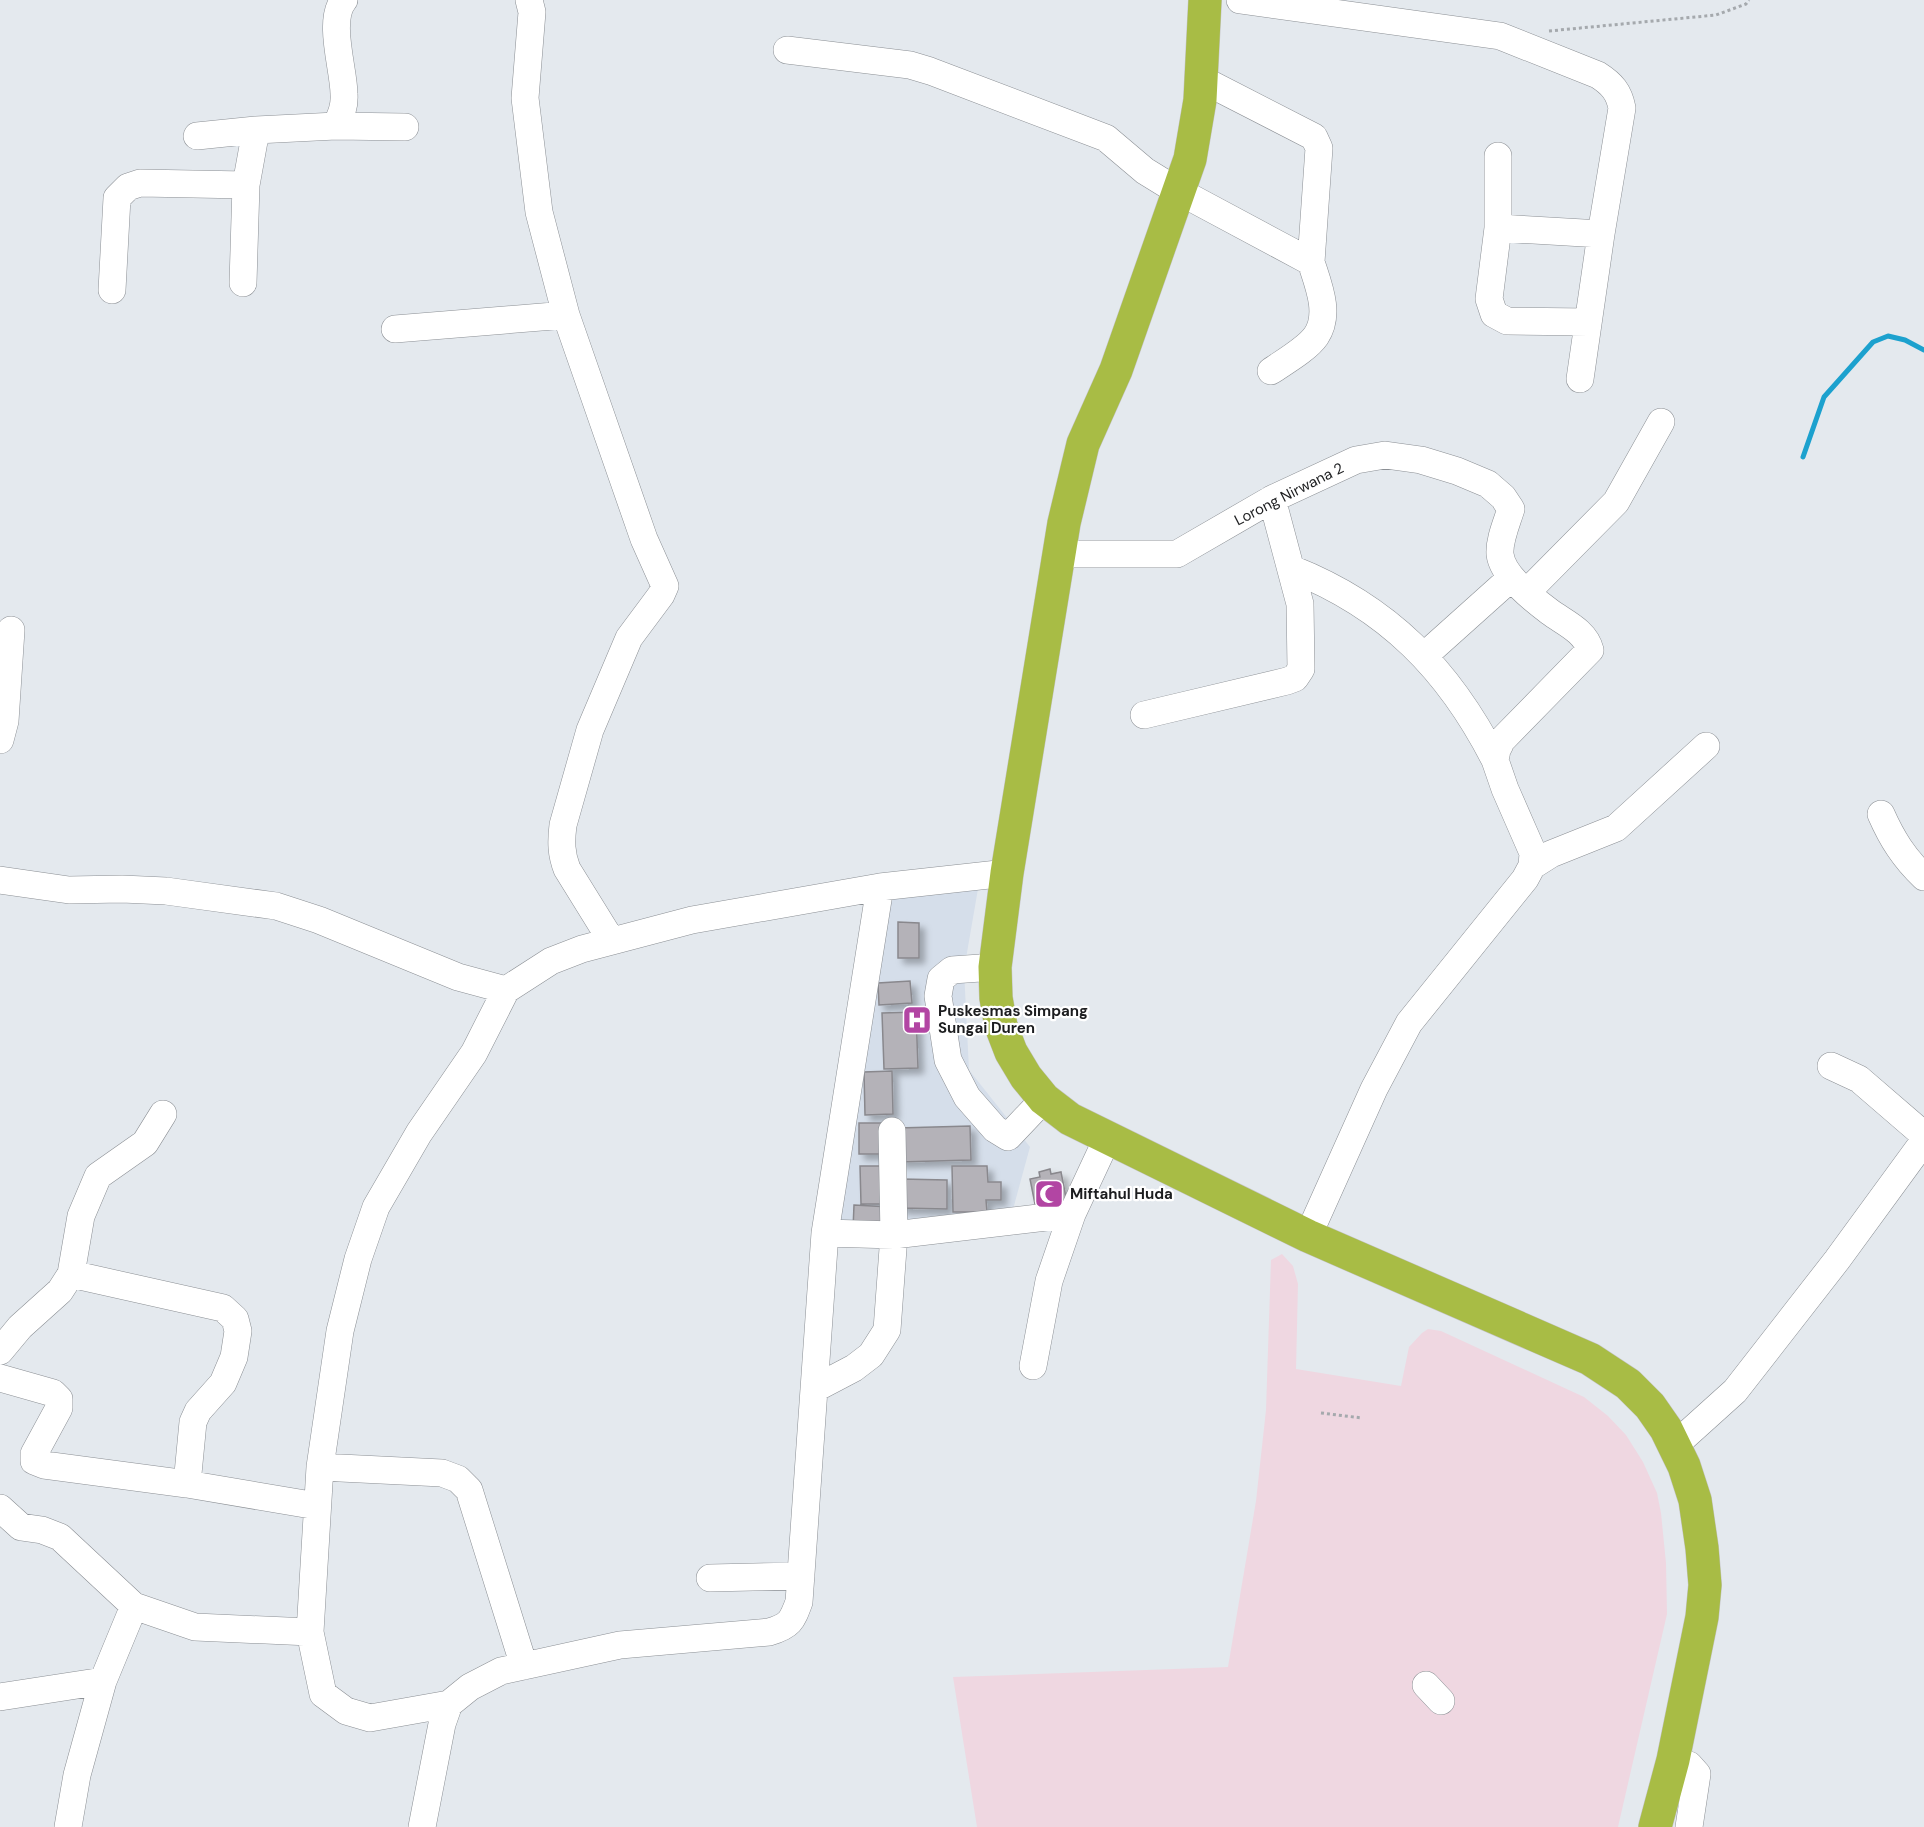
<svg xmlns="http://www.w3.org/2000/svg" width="1924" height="1827" viewBox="0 0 1924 1827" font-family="'DM Sans',sans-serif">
	<defs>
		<filter id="shadow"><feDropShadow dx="5.5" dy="5.5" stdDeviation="3" flood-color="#0004"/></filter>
	</defs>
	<rect width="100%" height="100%" fill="#e4e9ee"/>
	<!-- built -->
	<path fill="#d5deea" d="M979,883L964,970L969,1070L1030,1147L1012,1213L834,1229L886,912L893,899Z"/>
	<!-- education -->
	<path fill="#efd7e1" d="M1282,1254L1293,1266L1298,1284L1296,1369L1401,1386L1409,1347L1422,1333L1428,1329L1441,1331L1584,1397L1608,1416L1626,1435L1643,1462L1657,1493L1661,1513L1666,1563L1667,1614L1618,1827H977L953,1677L1228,1667L1256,1501L1266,1410L1271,1260Z"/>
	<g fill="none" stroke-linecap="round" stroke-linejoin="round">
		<!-- stream -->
		<path stroke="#1ca1ce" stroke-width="5" d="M1803,457L1824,397L1873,342L1888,336L1905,340L1924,350"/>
	</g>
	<!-- building -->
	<path fill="#b4b2b8" stroke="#89888d" stroke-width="1.5" filter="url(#shadow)" d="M898,922L919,923V958H898Z
		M910,981L912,1003L879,1005L878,983Z
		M916,1012L918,1068L884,1069L882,1013Z
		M892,1071L893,1114L865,1115L864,1072Z
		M859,1123H886V1154H859Z
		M970,1126L971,1160L899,1162L898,1128Z
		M860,1166H884L885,1204H861Z
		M952,1166H987L988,1182H1001V1200H986L987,1212H953Z
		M1050,1169L1051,1174L1061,1172L1068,1208L1037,1214L1030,1179L1040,1177L1039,1172Z
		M901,1179L947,1180V1209L900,1208Z
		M854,1205L890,1207L888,1232L853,1229Z"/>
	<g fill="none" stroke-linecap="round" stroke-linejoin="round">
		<!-- minor casing -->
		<g stroke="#8b8f94" stroke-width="28">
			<path id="minor" d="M529,0L532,12L525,98L539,212L566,315L644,539L665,586L661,595L629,638L590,730L563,825C561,841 561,854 567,869L611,940
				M1240,0L1500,36L1598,75C1612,84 1619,92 1622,108L1601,234L1580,379
				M787,50L910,65L930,71L1106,138L1145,171L1171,187L1311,262L1319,148L1314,137L1201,79
				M336,126L405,127
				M197,136L256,130L336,126C341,115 345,106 344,94C344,70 327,20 344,0
				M1498,156V228L1489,299L1494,314L1507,321L1588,322
				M1498,228L1601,234
				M243,283L246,185L256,130
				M112,290L117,198L128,187L140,183L246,185
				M395,329L566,315
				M1271,371C1284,362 1307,349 1316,336C1331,314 1318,284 1311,262
				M1058,554H1177L1272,499L1356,460L1385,455L1421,460L1457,471L1488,484L1503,497L1511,509C1507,522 1499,540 1500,554C1502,575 1534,600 1550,612C1565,623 1585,631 1590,650L1502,740L1497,750L1495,760L1505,789L1533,853L1532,866L1525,879L1409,1023L1374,1089L1308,1236
				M1292,569C1388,607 1449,670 1495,760
				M1527,592L1616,502L1661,422
				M1424,656L1511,578
				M1144,715L1287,681L1295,678L1301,669L1300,604L1272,499
				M0,740L5,721L11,630
				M1881,814C1892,839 1904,858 1924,877
				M1532,866L1551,854L1616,828L1706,746
				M0,880L69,890L122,889L166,891L276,906L319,920L458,977L506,990L551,961L582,949L692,920L880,887L1007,873
				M995,967L952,970L941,979L938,996L948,1060L967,1097L995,1129L1008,1137L1044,1099
				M1831,1066L1859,1079L1924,1135
				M825,1233L894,1235L1072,1214
				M71,1274L81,1216L98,1176L145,1143L163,1114
				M0,1351L20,1327L60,1291L71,1274L223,1308L235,1319L238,1331L234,1357L223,1383L198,1411L193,1422L187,1484
				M1033,1366L1049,1281L1072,1214L1107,1139
				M0,1378L53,1393L59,1399V1408L34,1454V1461L44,1465L187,1484L317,1506
				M814,1389L854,1368L871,1355L887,1330L894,1235L892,1131
				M1674,1446L1735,1391L1837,1260L1924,1141
				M320,1467L442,1473L458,1479L469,1490L524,1666
				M0,1508L21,1527L42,1530L60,1537L134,1606L195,1627L310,1632
				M710,1578L801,1576
				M1426,1685L1441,1701
				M0,1697L103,1681
				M449,1704L370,1718L346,1711L323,1694L310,1632L320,1467L340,1331L358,1259L376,1207L419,1133L474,1053L506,990
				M1673,1760L1689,1765L1697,1774L1689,1827
				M68,1827L77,1775L103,1681L134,1606
				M422,1827L442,1724L449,1704L470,1687L501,1671L620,1645L769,1632C790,1626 792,1621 799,1602L825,1233L880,887"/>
		</g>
		<!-- highway casing -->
		<g stroke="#c4c4c5" stroke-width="34">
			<path id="highway" d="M1205,0L1200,100L1190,159L1116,370L1083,444L1064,523L1007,873L995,967L996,998L1001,1026L1011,1052L1026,1077L1044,1099L1070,1119L1308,1236L1590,1359L1628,1384L1650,1406L1666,1429L1684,1466L1695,1500L1702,1548L1705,1585L1702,1617L1673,1760L1655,1827"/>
		</g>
		<!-- path -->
		<path stroke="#a5a9ad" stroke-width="3" stroke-dasharray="3 3" stroke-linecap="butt" d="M1549,31L1716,15L1746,4L1749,0
			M1321,1413L1362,1418"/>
		<!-- minor -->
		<use href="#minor" stroke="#fff" stroke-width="27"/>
		<!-- highway -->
		<use href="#highway" stroke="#a8bc45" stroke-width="33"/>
	</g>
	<!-- icons -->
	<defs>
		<g id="hospital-square" transform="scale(1.5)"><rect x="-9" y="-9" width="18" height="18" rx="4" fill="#b245a3" stroke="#fff"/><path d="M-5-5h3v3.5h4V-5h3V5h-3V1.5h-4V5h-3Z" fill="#fff"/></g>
		<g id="mosque-square" transform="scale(1.5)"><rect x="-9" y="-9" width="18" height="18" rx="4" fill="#b245a3" stroke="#fff"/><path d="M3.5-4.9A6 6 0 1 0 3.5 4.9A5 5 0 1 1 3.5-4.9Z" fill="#fff"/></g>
	</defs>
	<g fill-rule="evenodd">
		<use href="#hospital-square" x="917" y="1020"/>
		<use href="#mosque-square" x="1049" y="1194"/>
	</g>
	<g text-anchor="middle" stroke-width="4.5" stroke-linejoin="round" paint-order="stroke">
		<!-- street labels -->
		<g font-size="15" fill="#1c1d1f" stroke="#fff">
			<text transform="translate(1289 494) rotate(-27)" y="5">Lorong Nirwana 2</text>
		</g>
		<!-- poi labels -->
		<g font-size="15" font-weight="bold" fill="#1c1d1f" stroke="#fff" text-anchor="start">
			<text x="938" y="1016">Puskesmas Simpang<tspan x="938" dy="17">Sungai Duren</tspan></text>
			<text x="1070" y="1199">Miftahul Huda</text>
		</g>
	</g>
</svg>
